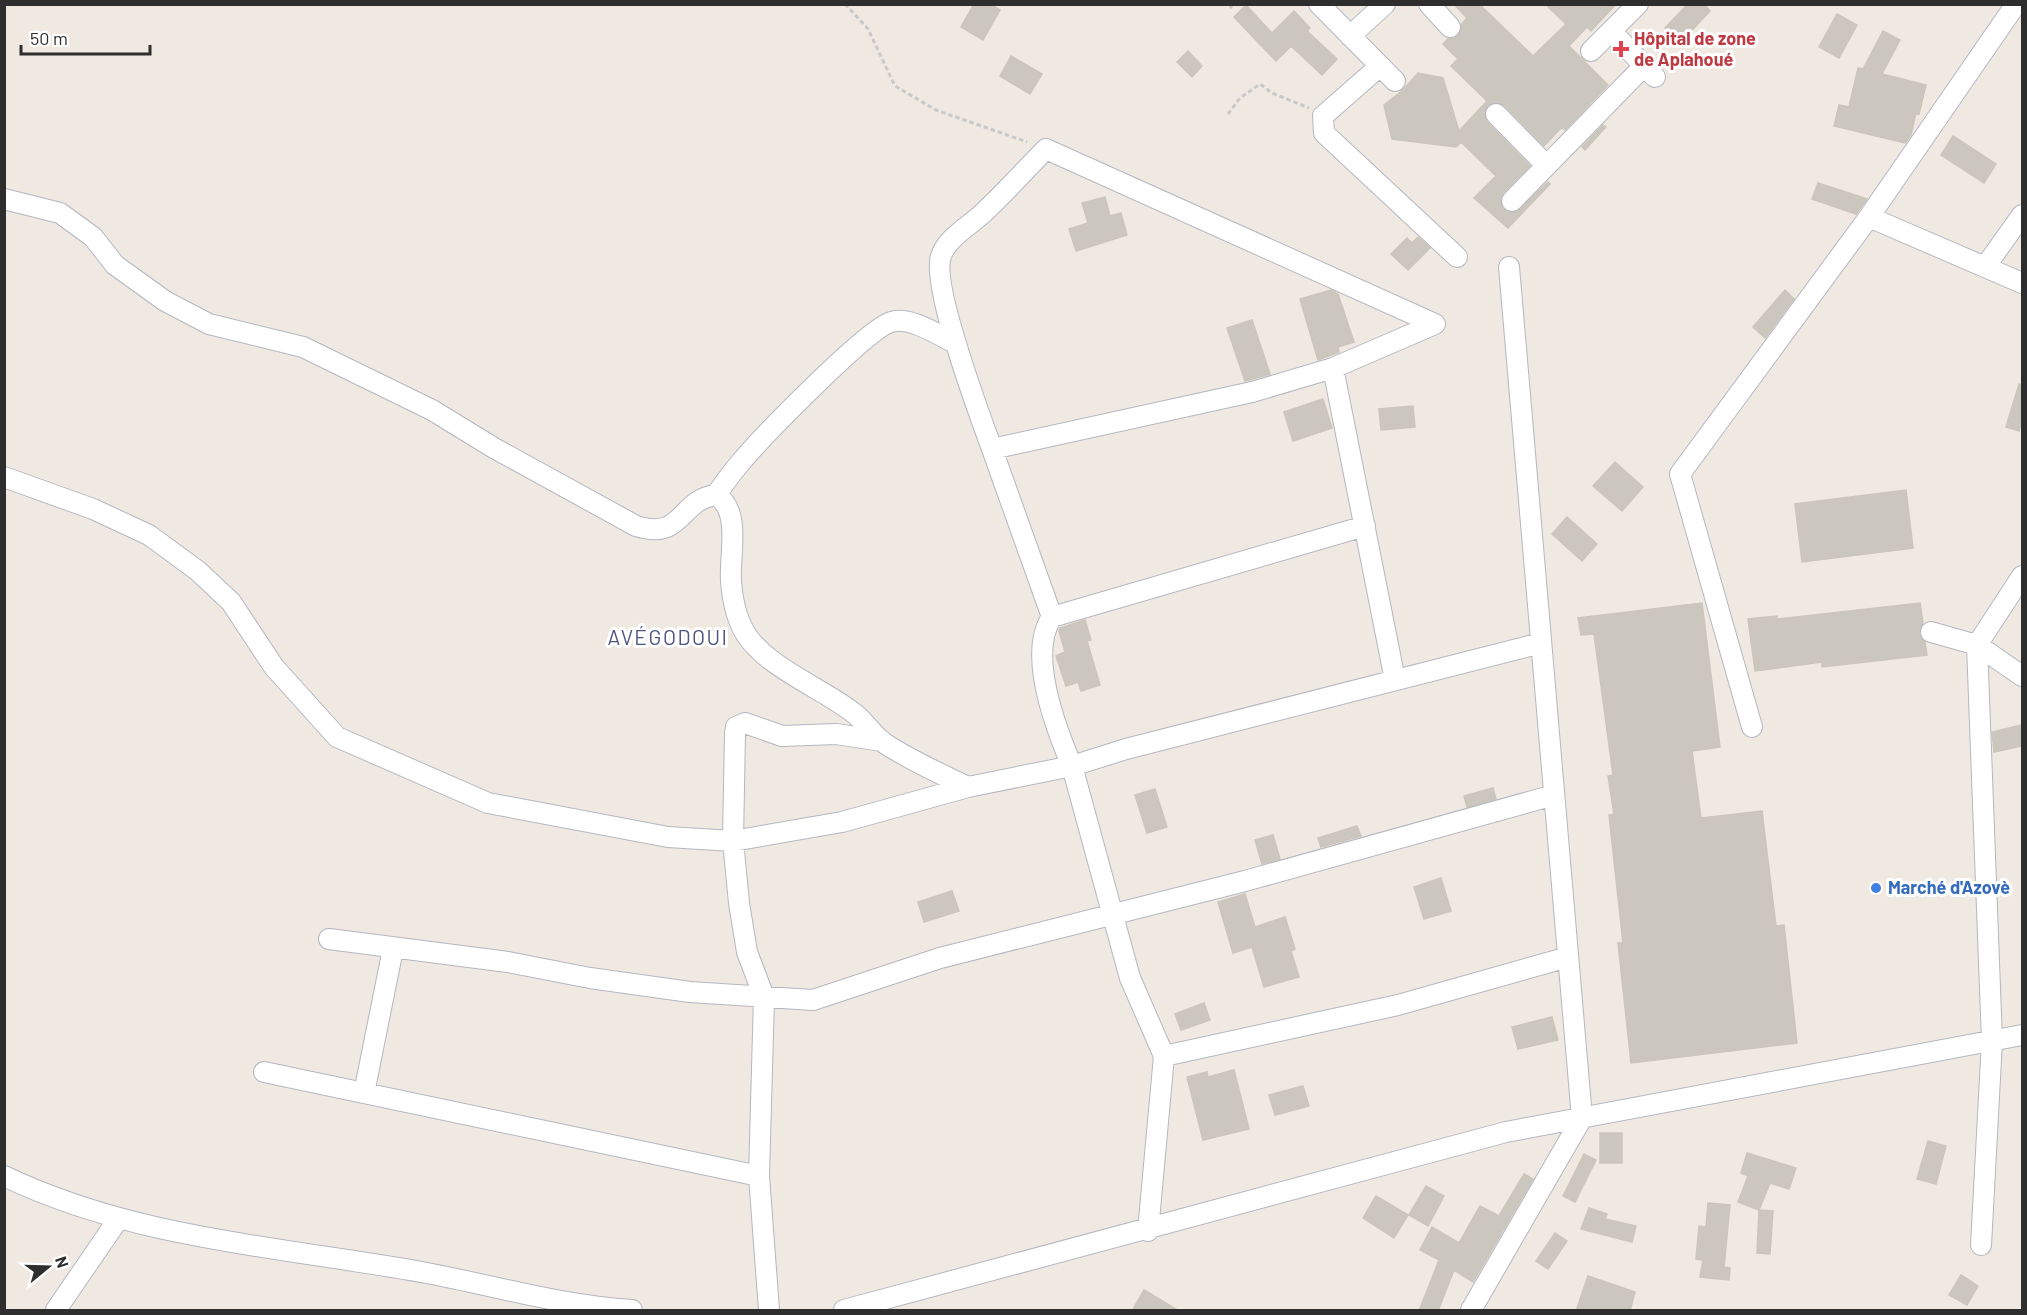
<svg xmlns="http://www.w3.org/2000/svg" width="2027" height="1315" viewBox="0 0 2027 1315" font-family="Barlow,sans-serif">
	<rect width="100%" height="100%" fill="#efe9e1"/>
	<!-- building -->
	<path fill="#cbc7bf" stroke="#cbc5ba" stroke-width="1.5" d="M974,4H990L1000,10L983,40L961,27Z
		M1454,4H1479L1533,56L1566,24L1545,4H1616L1591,31L1587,27L1569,46L1608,85L1565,130L1562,127L1544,146L1504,105L1492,103L1485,110L1487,122L1530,166L1503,193L1500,199L1503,209L1516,212L1548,182L1550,184L1508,228L1474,198L1496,176L1461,142L1456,147L1392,139L1384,105L1403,90L1418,73L1443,78L1459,131L1487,101L1451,66L1458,59L1443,44L1448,39L1458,35L1462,24L1467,18Z
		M1688,4H1704L1710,11L1681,42L1665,28Z
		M1246,5L1272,33L1294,11L1310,28L1307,31L1337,59L1322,75L1291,46L1276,61L1234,17Z
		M1837,14L1857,25L1839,58L1819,47Z
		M1883,31L1900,40L1882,74L1926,85L1919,114L1916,113L1911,135L1905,143L1834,126L1839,105L1849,107L1858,68L1863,69Z
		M1188,51L1202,66L1192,77L1177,62Z
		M1011,56L1042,74L1030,94L1000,76Z
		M1603,125L1606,127L1585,150L1582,147Z
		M1953,136L1996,164L1984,183L1941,155Z
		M1818,183L1867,199L1856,214L1812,199Z
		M1105,197L1110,216L1121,213L1127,235L1076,251L1069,229L1088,223L1082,203Z
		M1418,237L1430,248L1408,270L1391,254L1407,238L1412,243Z
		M1331,290L1338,294L1354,342L1338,347L1339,352L1318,360L1300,299Z
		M1785,290L1794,299L1765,338L1753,327Z
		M1252,320L1270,374L1245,381L1227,328Z
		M2019,384L2022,385V421L2019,431L2006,427Z
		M1323,399L1332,428L1293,441L1284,412Z
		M1413,406L1415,427L1381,430L1379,409Z
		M1615,462L1643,487L1622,511L1593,486Z
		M1906,490L1913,548L1802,562L1795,504Z
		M1567,517L1597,544L1582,561L1552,534Z
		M1702,603L1720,747L1692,751L1701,818L1762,811L1776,926L1784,925L1797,1043L1631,1063L1618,943H1623L1609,815L1614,814L1608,776L1613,775L1594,634L1581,635L1578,618Z
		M1920,603L1923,623L1919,634L1925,642L1927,655L1822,667V662L1755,671L1748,619L1777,616V619Z
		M1085,620L1091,640L1087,641L1100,685L1081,691L1078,682L1066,686L1056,656L1065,652L1059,631L1060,628Z
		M2022,725V746L1994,752L1992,732Z
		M1493,788L1496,799L1467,807L1464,796Z
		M1155,789L1167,827L1147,833L1135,795Z
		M1357,826L1361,836L1321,847L1318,838Z
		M1273,835L1280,859L1262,864L1255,840Z
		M1441,878L1451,911L1424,919L1414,887Z
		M952,891L959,911L924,922L918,902Z
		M1245,894L1255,927L1285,917L1295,949L1291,951L1299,977L1264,987L1252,947L1233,953L1218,902Z
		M1204,1003L1210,1020L1181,1030L1175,1014Z
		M1552,1017L1558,1040L1518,1049L1512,1027Z
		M1234,1070L1249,1129L1203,1140L1187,1077L1207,1072L1208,1077Z
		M1303,1086L1309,1106L1275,1115L1269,1095Z
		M1600,1133H1622V1163H1600Z
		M1928,1141L1946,1146L1936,1184L1917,1179Z
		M1747,1153L1796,1168L1789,1189L1770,1183L1759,1210L1738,1202L1748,1176L1741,1173Z
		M1584,1154L1596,1160L1575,1202L1563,1196Z
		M1524,1174L1533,1179L1473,1282L1454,1270L1438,1311H1419L1439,1260L1420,1250L1432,1227L1459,1243L1480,1206L1499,1216Z
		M1426,1186L1444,1196L1428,1226L1409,1215Z
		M1376,1196L1408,1215L1394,1238L1363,1218Z
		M1708,1203L1730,1205L1724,1267L1730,1268L1729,1280L1700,1277L1703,1260L1696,1259L1699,1226L1706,1227Z
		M1589,1208L1607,1214L1605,1219L1636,1226L1632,1242L1581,1229Z
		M1759,1210L1773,1211L1770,1254L1757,1253Z
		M1555,1233L1567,1241L1548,1269L1536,1261Z
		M1961,1275L1978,1286L1967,1305L1949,1295Z
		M1588,1276L1635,1292L1630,1311H1576Z
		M1144,1290L1179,1311H1132Z"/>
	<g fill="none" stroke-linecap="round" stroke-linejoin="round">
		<!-- minor casing -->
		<g stroke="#b4b7c1" stroke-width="22">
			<path id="minor" d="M1319,4L1395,81
				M1429,4L1450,27
				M1612,32L1655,77
				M1350,36L1385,4
				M1591,51L1638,4
				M1380,66L1323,116L1324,133L1457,257
				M1496,114L1546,165
				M1046,149L1435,324L1333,368L1252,392L992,449C980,416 931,285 941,256C947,238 968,227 982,214C1004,194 1024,171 1046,149Z
				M4,199L60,213L93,237L115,265L165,301L209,324L303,347L432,410L494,448L636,526C684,541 678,500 716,495C742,511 729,555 731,581C732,595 735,612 741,625C758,665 822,687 855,714C865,722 873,735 884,743C910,760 940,774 968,787
				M1512,201L1644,66
				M1869,217L2022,283
				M1985,267L2022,215
				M1333,368L1395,680
				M992,449L1052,617
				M4,477L93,509L149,535L198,571L231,602L274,667L337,737L488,803L668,837L733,841L842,822L968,787L1072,766L1126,749L1541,643
				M716,495C724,484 732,472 741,462C761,438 867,329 891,322C910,316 938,335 955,343
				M1931,632L1977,645L2022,676
				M1752,727L1680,474L1869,217L2016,4
				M329,939L508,962L590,978L690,992L813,1000L940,958L1245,881L1554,795
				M1164,1056L1398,1005L1568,957
				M264,1072L759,1176
				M364,1093L393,949
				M4,1176C138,1240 284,1247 427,1273C495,1286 563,1306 632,1310
				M1148,1231L1164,1056L1130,978L1072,766C1056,729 1027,653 1052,617L1365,526
				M1981,1245L1992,1041L1977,645L2022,576
				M56,1310L119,1218
				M769,1310L759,1176L764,997L747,952L739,903L733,841L735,733L736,727L745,723L782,736L836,734L882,741
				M844,1310L1506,1132L2022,1035
				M1471,1310L1582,1118L1509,267"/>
		</g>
		<!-- path -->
		<path stroke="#c9c9c9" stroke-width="3" stroke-dasharray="4.5 3" stroke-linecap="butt" d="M845,4L868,29L895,86L936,110L1027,142
			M1230,8L1233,4
			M1228,114L1240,98L1260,84L1272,93L1309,108"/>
		<!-- minor -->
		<use href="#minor" stroke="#fff" stroke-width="20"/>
	</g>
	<!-- markers -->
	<path fill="#e0444e" stroke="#fff" stroke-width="2" d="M1618 40h6v6h6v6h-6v6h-6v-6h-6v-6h6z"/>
	<circle fill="#3f7fe0" stroke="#fff" stroke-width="2" cx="1876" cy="888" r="6"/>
	<g text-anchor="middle" stroke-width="6" stroke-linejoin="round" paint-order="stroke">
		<!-- health labels -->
		<g font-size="18" font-weight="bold" fill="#be3a42" stroke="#fff" text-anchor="start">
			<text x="1634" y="45">Hôpital de zone<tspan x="1634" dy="21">de Aplahoué</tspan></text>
		</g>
		<!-- shop labels -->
		<g font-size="18" font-weight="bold" fill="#366cbe" stroke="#fff" text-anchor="start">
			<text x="1888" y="894">Marché d'Azovè</text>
		</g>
		<!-- quarter labels -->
		<g font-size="21" letter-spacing="1.5" fill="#4d5680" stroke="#fff">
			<text x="668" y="645">AVÉGODOUI</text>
		</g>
	</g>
	<!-- border -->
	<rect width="2027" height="1315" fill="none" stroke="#2e2e2e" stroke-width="12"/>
	<!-- north arrow -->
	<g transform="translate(48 1267) rotate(71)" stroke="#ffffff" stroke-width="4.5" paint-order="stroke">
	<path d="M0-4.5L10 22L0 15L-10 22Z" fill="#2e2e2e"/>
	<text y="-9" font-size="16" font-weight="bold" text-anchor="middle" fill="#2e2e2e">N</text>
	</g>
	<!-- scale -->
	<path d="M21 45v9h129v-9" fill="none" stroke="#2e2e2e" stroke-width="3"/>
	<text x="30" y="45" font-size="18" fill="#2e2e2e" stroke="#ffffff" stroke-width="4.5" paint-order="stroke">50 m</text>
</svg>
